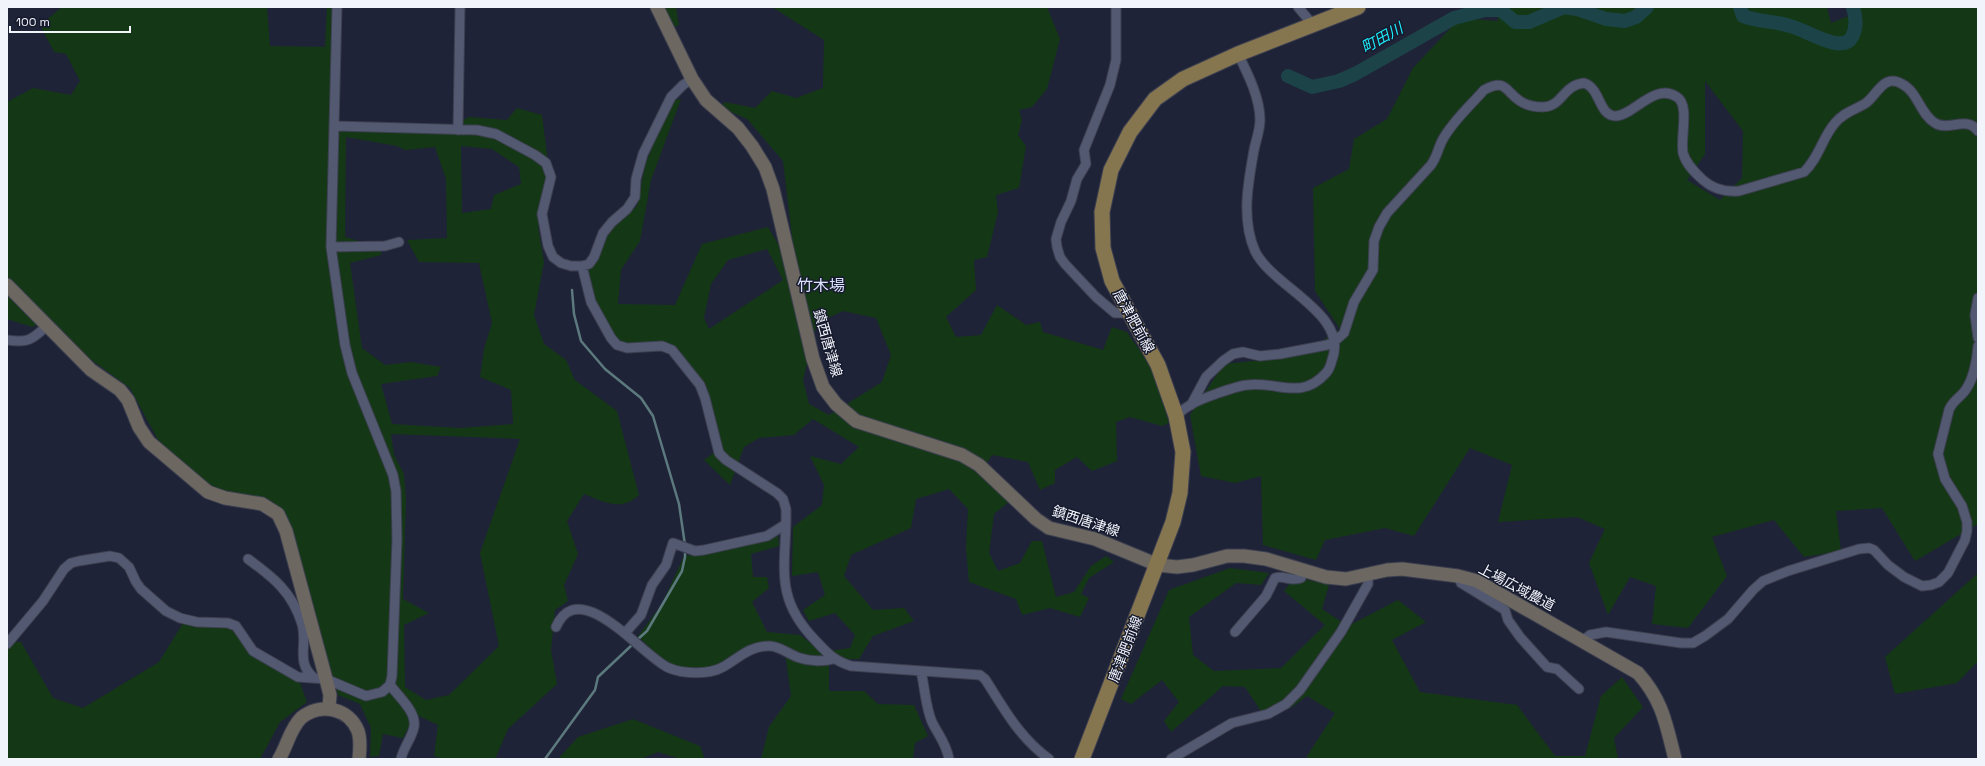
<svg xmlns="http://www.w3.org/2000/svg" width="1985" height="766" viewBox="0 0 1985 766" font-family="'Space Grotesk','Noto Sans JP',sans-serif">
	<rect width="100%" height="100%" fill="#1f2337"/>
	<!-- green -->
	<path fill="#143816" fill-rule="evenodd" d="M62,7H267L270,46L325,47L327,7H340L332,125L446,130L469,117L507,120L517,108L542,115L551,186L538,227L544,262L534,315L544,344L566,360L575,380L617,411L639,495C621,512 604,502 584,494L567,521L578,554L564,585L568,601L555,610L551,650L557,684L508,729L495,759H443L434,756L438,725L415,714L403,738L383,734L379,756L370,757L371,728L360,704L338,695L289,523L269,503L219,493L158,440L130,388L89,358L51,319L32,327L7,319V102L33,88L71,95L80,81L66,54L54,52L40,25ZM346,137L397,146L405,150L435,147L446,179L447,238L407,240L419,262L479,263L492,323L484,349L480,377L511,390L513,424L460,428L392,424L381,384L437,376L441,367L411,362L385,365L362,348L350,263L381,255V247L345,237ZM461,146L492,149L519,167L521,184L494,195L491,209L462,213ZM391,434L520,439L480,553L499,646L449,695L426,700L405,687L404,625L429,613L403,599L406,499L404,474L394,455Z
		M661,7H676L679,25L671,28Z
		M772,7H1047L1060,39L1047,89L1032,107L1019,110L1022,120L1018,135L1026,146L1019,188L996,195L998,212L987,257L974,260L976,290L946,317L956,337L981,335L997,305L1026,325L1040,322L1043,332L1103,350L1112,327L1127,332L1153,370L1169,423L1162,426L1130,417L1116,422L1117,461L1092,471L1077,457L1055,470V483L1040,490L1028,462L992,455L983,469L1010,501L994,514L989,553L998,571L1020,563L1032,541H1042L1056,597L1074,592L1091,566L1106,556L1114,562L1089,578L1081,594L1089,598L1080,617L1050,608L1022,615L1016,599L969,582L966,548L968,509L949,489L916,499L911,528L851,555L844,576L873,610L904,608L914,621L873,636L859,659H829V691H864L878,704L914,705L928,736L915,743L913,759H761L769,727L791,696L784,645L759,642L717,666L684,670L660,658L638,636L662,604L684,556L706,554L778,536L779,546L751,554L753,577H767L769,588L752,602L767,632L800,635L822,652L850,648L855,635L835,613L809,621L803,610L825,595L818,572L792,576L793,527L822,505L824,485L810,456L841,464L859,447L813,419L794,435L759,438L744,447L730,485L704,460L722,447L707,387L672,345L654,341L633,345L617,340L593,299L587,270L598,259L606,235L637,206L646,162L672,100L681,99L651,180L640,241L621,270L618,304L675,305L702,244L768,227L781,249L793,245L783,161L747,119L722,108L724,102L755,108L772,91L796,98L823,88L824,40ZM767,249L783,280L709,329L704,318L711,284L728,260ZM843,311L876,318L891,355L882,382L829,415L809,404L803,380L817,323Z
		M1497,7H1827L1831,23L1856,13L1854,7H1978V524L1915,561L1882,508L1836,511L1841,551L1804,557L1774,520L1712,537L1727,576L1688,628L1652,624L1656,586L1630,577L1608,615L1589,563L1605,529L1577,517L1498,522L1512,465L1470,448L1414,536L1385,528L1325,540L1316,560L1263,545L1261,476L1235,483L1201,476L1190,415L1224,364L1300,356L1340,329L1315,291L1313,188L1349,169L1354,139L1387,119L1413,68L1460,18L1498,21ZM1705,81L1743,131L1742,178L1720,200L1687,180L1705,154Z
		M1230,568L1269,573L1261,585L1236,583L1189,617L1193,655L1214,671L1281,668L1325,625L1284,591L1295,577L1329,585L1322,609L1348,626L1398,600L1426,622L1392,640L1420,692L1517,705L1555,756H1585L1601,696L1622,677L1643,707L1614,738L1618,759H1307V756L1335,713L1307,696L1291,708L1261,711L1245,687L1223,686L1171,732L1164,721L1179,702L1162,680L1131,704L1121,699L1169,590Z
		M1978,573V661L1957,683L1895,694L1885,657Z
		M234,621L250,652L300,683L307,702L280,722L260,759H7L8,642H21L53,698L83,708L159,662L183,623Z
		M633,719L700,746L705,759H681L658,752L641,759H558L578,737Z"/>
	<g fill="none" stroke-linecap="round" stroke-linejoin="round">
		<!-- stream -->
		<path stroke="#5c797e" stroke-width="2.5" d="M572,290L574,314L581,341L605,369L641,398L653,416L679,504L685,545
			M637,640L647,631L682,571L685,557V550
			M545,759L595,690L598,677L633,644"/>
		<!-- river -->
		<path stroke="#1c4448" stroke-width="14" d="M1740,7L1743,16C1758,22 1774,21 1790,26C1805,29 1842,55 1852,37C1857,28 1856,17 1853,7
			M1288,76L1312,87L1339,81L1355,74L1454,18L1485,10H1501L1515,22H1529L1564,7L1577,9L1606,19L1625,21L1636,17L1647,7"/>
		<!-- street casing -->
		<g stroke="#3c3f4f" stroke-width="11">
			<path id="street" d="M1116,7V60L1110,85L1084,150L1086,164L1077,179L1071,201L1061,222L1056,239L1057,247L1060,257L1065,264L1096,297L1115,313H1130
				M1298,7L1313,25
				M335,126L477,130L496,134L535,155L546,163L551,177L542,214L548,246L553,257L561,263L571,266H582L589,264L594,257L603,233L612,222L627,209L635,197L636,179L643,154L671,97L683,85L692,79
				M458,130L460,7
				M331,247L385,246L399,242
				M582,266L591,302L611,338L617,345L627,348L662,346L672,350L700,385L705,398L719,453L726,460L777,493L783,499L786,509C787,564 772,596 815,640C827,653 833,660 851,666L980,675L985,679C1005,710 1019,737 1049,759
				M1978,298L1975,315L1978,338
				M7,340C29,343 31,340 47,326
				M1191,405L1206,377L1223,361L1233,354L1243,352L1260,356L1280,354L1327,345L1335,341L1344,333L1354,302L1373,270L1374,241L1379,227L1387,213L1431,165C1437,157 1438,148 1443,139C1453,121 1470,106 1484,90C1506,78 1505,91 1520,101C1526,105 1536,107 1543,107C1562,107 1563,85 1584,83C1601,88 1598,116 1616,116C1634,115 1655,82 1677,97C1690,105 1680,138 1683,153C1686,164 1694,172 1703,180C1713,189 1726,192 1739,191L1804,172C1819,158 1822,138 1835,123C1844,112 1855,110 1866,103C1877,95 1884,73 1902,84C1918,92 1920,114 1935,123C1949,132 1966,115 1978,131
				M1176,416C1180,412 1185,408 1190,405C1200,399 1236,386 1247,385C1278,381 1301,401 1326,373C1329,370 1331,364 1332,360C1350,314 1272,287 1255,251C1241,219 1248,183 1254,150C1256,140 1260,130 1260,120C1260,98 1248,74 1238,54
				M248,559C274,578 292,592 302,624C308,645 295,662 314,678
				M1458,576L1461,583L1505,610L1508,620L1520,637L1547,667L1557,669L1579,689
				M556,627C579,573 644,658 669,668C683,674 709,675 723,667C739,658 749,646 769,646C781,646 789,655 800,658C809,661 824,662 833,659
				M1235,632L1266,596L1275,578C1284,575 1292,582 1301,578L1304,570
				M625,633L641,615L652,585L666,565L673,543L695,551L704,550L767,536L786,524
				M1582,641L1590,635L1606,632L1681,643H1693L1705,636L1728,619L1753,590L1763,581L1788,571L1859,549L1869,548L1874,550L1888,565L1904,577L1922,586L1931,585L1939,582L1948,573L1965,540L1967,531V522L1962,506L1945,479L1938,454L1949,410C1952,402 1958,399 1964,392C1973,381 1977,361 1978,346
				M7,644L43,601L64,569L71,563L79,561L110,556L119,558L129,567L136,582L141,589L166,611L180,618L197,622L228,623L236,626L253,651L298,677L326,679L366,696L382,692L390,685L392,676L397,539L396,491L393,475L352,373L345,345L331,247L337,7
				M920,671L922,676C925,691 926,708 932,722C939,736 946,743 949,759
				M390,685C398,696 417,712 414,727C412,738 403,748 401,759
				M1171,759L1232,723L1268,714L1286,704L1300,690L1341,632L1368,584V575"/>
		</g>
		<!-- secondary casing -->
		<g stroke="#3c3f4f" stroke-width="15">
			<path id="secondary" d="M657,7L692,79L706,100L738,128L752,146L765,167L773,189L813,359L823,387L836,404L856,421L962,455L979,465L1036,519L1049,528L1095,539L1158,565L1177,567L1193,565L1227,556H1244L1266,559L1326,577L1346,579L1387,570L1402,569L1458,576L1477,581L1638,673C1663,701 1666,724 1675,759
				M7,285L91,370L120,390L128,400L139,427L149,442L208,492L225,498L262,504L278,514L286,531L326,679L330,695L329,708
				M279,759C287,746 290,729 301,718C320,702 349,708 358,731C361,740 360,750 359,759"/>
		</g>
		<!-- primary casing -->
		<g stroke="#3c3f4f" stroke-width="17">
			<path id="primary" d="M1082,759L1173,522L1180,493L1183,452L1176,416L1158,365L1112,281L1103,248L1102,212L1111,170L1130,132L1155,99L1183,79L1238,54L1358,7"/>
		</g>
		<!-- street -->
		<use href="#street" stroke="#535970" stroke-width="9"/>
		<!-- secondary -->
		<use href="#secondary" stroke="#6c6760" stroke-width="13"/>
		<!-- primary -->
		<use href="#primary" stroke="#867650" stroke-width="15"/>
	</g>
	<g text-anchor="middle" stroke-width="3" stroke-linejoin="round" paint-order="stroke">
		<!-- street labels -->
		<g font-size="14" fill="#f2f4fc" stroke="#161a2d">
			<text transform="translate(1134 321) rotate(61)" y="5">唐津肥前線</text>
			<text transform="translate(828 343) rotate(74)" y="5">鎮西唐津線</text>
			<text transform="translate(1086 521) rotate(18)" y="5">鎮西唐津線</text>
			<text transform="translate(1517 587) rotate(28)" y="5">上場広域農道</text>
			<text transform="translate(1125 649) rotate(-69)" y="5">唐津肥前線</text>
		</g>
		<!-- water labels -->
		<g font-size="15" font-style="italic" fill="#1eeefe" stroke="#161a2d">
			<text transform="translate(1382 38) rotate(-29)" y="5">町田川</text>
		</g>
		<!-- quarter labels -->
		<g font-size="16" fill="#dae1fc" stroke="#161a2d">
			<text x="821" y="291">竹木場</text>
		</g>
	</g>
	<!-- border -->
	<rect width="1985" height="766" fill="none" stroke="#f2f4fc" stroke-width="16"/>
	<!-- scale -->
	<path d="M10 26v6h120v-6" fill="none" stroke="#f2f4fc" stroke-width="2"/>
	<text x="16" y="26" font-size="12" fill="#f2f4fc" stroke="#161a2d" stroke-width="3" paint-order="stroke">100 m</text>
</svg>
